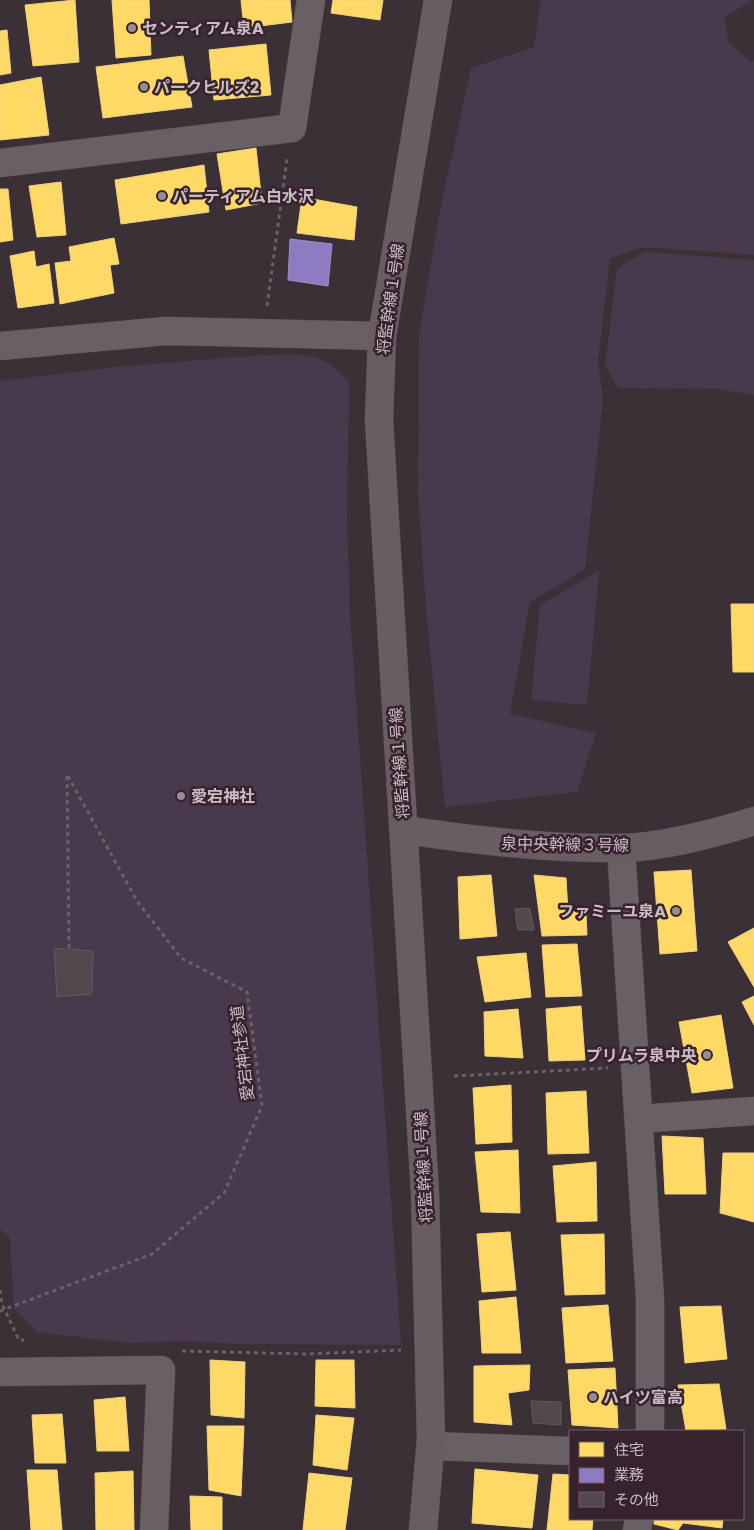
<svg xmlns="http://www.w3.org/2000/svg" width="754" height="1530" viewBox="0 0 754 1530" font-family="Poppins,'Noto Sans JP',sans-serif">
	<rect width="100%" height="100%" fill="#3b3036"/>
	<!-- green -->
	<path fill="#49394d" d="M541,0H752L724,18L729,43L751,62L754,61V255L645,247L610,258L598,361L603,399L585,569L530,602L510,714L596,733L577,792L445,807L426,609L418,493L419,335L439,215L471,68L534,47Z
		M644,252L754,260V395L717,389L618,388L605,366L617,268Z
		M261,355C303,356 321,348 349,383L347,516L350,614L401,1345L243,1344L184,1341L129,1343L37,1332L14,1309L10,1238L0,1229V381L115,367Z
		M599,571L587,705L531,700L540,605Z"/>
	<!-- homes -->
	<path fill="#ffd966" stroke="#efd082" d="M75,0L79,62L33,66L25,5Z
		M112,0H149L151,55L116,58Z
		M241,0H290L292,22L244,28Z
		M333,0H383L380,20L331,13Z
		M7,30L11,73L0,75V31Z
		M266,44L271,95L214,100L209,50Z
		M183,56L192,107L103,118L96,67Z
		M41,77L49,135L0,140V85Z
		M256,148L262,203L226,210L217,154Z
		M204,165L209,212L121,224L115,180Z
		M61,182L66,235L37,237L29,186Z
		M0,189H8L13,240L0,242Z
		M302,197L357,207L354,240L297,233Z
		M114,238L119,264L110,265L114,293L60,304L55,263L71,261L69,247Z
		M34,251L36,267L49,264L54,303L18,308L10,256Z
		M731,604H754V672H733Z
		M691,870L697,951L660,954L654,872Z
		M491,875L497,936L460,939L458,877Z
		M534,875L566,878L568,911L586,913L587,935L542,936Z
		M754,928V987L728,942Z
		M577,944L582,996L546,997L542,945Z
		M526,953L531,997L485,1002L477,957Z
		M754,996V1025L742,1002Z
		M581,1006L585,1060L549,1061L546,1009Z
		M518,1009L523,1058L485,1056L484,1012Z
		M721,1015L733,1088L692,1093L679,1022Z
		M511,1085L512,1142L476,1144L473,1088Z
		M586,1091L589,1153L548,1154L546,1093Z
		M662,1136L703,1138L706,1194H665Z
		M518,1150L520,1213L481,1212L475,1152Z
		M723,1153H754V1222L720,1213Z
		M596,1162L597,1221L557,1222L553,1166Z
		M510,1232L516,1290L482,1292L477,1234Z
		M604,1234L605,1294L565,1295L561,1235Z
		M516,1297L521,1353H482L479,1301Z
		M608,1305L613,1361L566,1363L562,1308Z
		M721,1306L727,1359L685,1363L680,1307Z
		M210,1360L245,1362L244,1418L211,1415Z
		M316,1360H354L355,1408L315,1406Z
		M530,1365L529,1390L508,1393L512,1425L474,1422V1366Z
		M615,1368L618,1428L572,1425L568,1370Z
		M719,1384L726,1429L686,1431L678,1385Z
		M125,1397L129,1451H97L94,1400Z
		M62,1414L66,1463H35L32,1415Z
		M316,1415L354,1418L347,1470L313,1465Z
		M207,1426H244L241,1496L209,1490Z
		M475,1469L538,1475L532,1528L472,1523Z
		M27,1470H57L62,1530H31Z
		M133,1471L134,1530H96L95,1473Z
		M309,1473L352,1478L345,1530H303Z
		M553,1474L570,1475V1519H593L592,1530H547Z
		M190,1496L222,1497V1530H191Z
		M654,1519H723L722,1528L683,1523L678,1530L654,1524Z"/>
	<!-- offices -->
	<path fill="#8e7cc3" stroke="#a08fc3" d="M290,239L332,244L328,286L288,280Z"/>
	<!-- building -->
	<path fill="#52494e" stroke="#62585e" d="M530,908L534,930H518L515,909Z
		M54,948L93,951L92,994L57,997Z
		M531,1401L561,1402V1425L533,1423Z"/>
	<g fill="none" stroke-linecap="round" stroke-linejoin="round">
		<!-- street casing -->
		<g stroke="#544c50" stroke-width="29">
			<path id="street" d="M0,163L292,128L311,0
				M0,346L166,331L382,336
				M621,848L650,1298V1431
				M639,1119L754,1111
				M0,1372L161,1370L154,1530
				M431,1446L570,1451
				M637,1530L639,1519"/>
		</g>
		<!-- secondary casing -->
		<g stroke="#544c50" stroke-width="29">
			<path id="secondary" d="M404,830C475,840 547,849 620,848C664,847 712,834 754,821
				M423,1530L431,1439L425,1194L379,420L382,336L438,0"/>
		</g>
		<!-- path -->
		<path stroke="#686166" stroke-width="3" stroke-dasharray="4 4" stroke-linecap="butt" d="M267,306L287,159
			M454,1076L608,1068
			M0,1290L2,1304L19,1340H24
			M0,1311L152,1254L224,1193L262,1106L247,992L181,958L137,901L67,774L69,949
			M182,1351L306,1354L401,1350"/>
		<!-- street -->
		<use href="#street" stroke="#686064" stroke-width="28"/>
		<!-- secondary -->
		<use href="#secondary" stroke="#685e62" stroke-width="28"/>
	</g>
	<!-- markers -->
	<g fill="#988b92" stroke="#36232d" stroke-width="2">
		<circle cx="132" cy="28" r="5"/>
		<circle cx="144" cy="87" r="5"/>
		<circle cx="162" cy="196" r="5"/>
		<circle cx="181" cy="796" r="5"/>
		<circle cx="676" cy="911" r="5"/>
		<circle cx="707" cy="1055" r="5"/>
		<circle cx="593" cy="1397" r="5"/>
	</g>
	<g text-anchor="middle" stroke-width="5" stroke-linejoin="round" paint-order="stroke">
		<!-- poi labels -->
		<g font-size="16" font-weight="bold" fill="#cabcc3" stroke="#36232d" text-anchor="start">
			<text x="142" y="34">センティアム泉A</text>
			<text x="154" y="93">パークヒルズ2</text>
			<text x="172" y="202">パーティアム白水沢</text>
			<text x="191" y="802">愛宕神社</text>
			<text x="666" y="917" text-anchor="end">ファミーユ泉A</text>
			<text x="697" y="1061" text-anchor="end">プリムラ泉中央</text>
			<text x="603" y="1403">ハイツ富高</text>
		</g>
		<!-- street labels -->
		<g font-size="16" fill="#cabcc3" stroke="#36232d">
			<text transform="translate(390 299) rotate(-82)" y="6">将監幹線１号線</text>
			<text transform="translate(399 763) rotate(-94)" y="6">将監幹線１号線</text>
			<text transform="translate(565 844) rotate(1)" y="6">泉中央幹線３号線</text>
			<text transform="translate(242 1053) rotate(-97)" y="6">愛宕神社参道</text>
			<text transform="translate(423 1167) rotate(-93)" y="6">将監幹線１号線</text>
		</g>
	</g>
	<!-- legend -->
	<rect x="569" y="1430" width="175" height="90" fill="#36232d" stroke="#716069"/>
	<rect x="579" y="1442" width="25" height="15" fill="#ffd966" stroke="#716069"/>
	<text x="614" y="1455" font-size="15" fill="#cabcc3">住宅</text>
	<rect x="579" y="1468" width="25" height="15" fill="#8e7cc3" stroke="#716069"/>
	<text x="614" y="1480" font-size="15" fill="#cabcc3">業務</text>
	<rect x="579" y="1492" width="25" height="15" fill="#52494e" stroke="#716069"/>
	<text x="614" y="1505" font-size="15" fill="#cabcc3">その他</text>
</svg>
